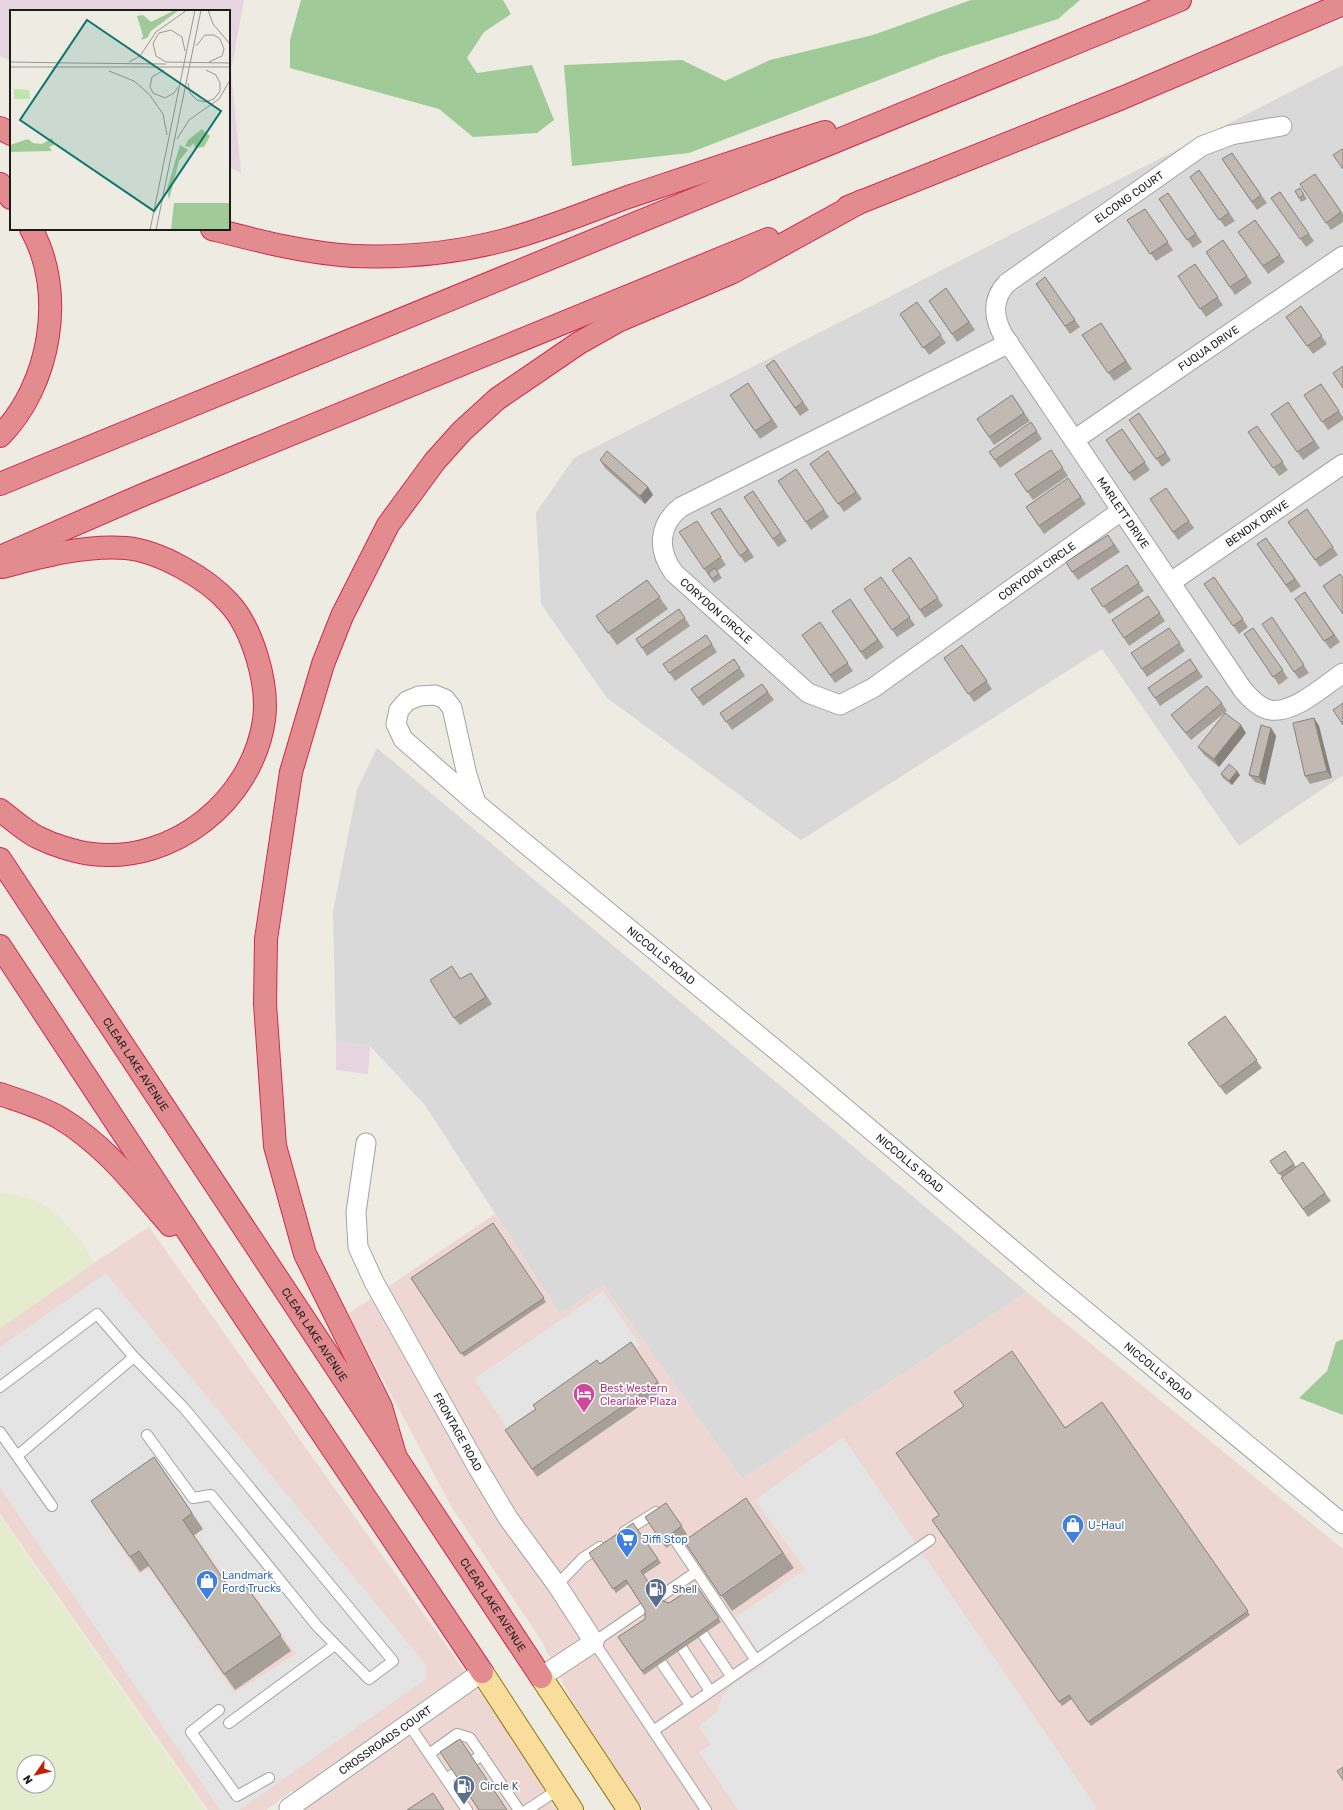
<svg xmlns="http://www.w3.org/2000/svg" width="1343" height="1810" viewBox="0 0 1343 1810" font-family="Rubik,sans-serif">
	<rect width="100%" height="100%" fill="#edebe2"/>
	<!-- residential -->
	<path fill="#dad9d9" d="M1343,65V775L1239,846L1102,649L801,840L607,698L541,604L536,513L574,458Z
		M377,748L1027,1292L742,1479L603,1285L560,1314L425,1105L370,1046L336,1042L333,911L357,790Z"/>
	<!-- commercial -->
	<path fill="#eed7d2" d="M495,1214L560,1314L603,1285L742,1479L1027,1292L1343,1549V1810H644L572,1701L541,1640L452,1508L348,1314Z
		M149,1227L504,1727L539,1780L556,1810H305L292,1791L266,1810H208L0,1514V1328L94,1263Z"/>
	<!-- industrial -->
	<path fill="#e6d4e0" d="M0,0H244L231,70L241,173L229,167V11H11V61L0,56Z
		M336,1042L370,1046L368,1074L336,1070Z"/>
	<!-- farmland -->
	<path fill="#e5ecce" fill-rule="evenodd" d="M0,1193L21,1196L39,1202L60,1217L83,1244L94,1263L0,1328Z
		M0,1516L205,1810H0ZM24,1762H48V1786H24Z"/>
	<!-- forest -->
	<path fill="#a0cb98" d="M301,0H503L511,14L484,32L467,58L477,73L532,65L554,120L537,133L473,137L439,109L290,68V40Z
		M971,0H1080L1058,19L941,56L689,153L572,166L564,65L682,60L725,81L770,60L873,35Z
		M1343,1339V1415L1299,1398L1327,1371L1336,1342Z"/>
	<!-- parking -->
	<path fill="#e4e4e4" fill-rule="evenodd" d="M106,1273L426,1665V1679L239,1810H220L0,1488V1347ZM165,1472L204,1529L196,1535L243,1604L256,1596L296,1654L234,1693L149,1569L139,1574L100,1517Z
		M603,1291L640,1345L511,1434L474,1379Z
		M843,1437L1097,1808L1094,1810H738L699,1752L711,1745L699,1726L717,1712L722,1697L732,1685L766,1664L736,1617L805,1569L755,1500Z"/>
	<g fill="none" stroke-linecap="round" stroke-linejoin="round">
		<!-- service casing -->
		<g stroke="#a3a3a3" stroke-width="12">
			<path id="service" d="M0,1387L97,1314L134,1357L184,1408L393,1661L369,1679L317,1626L211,1495L193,1498L147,1435
				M0,1432L52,1506
				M17,1456L134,1357
				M624,1532L656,1512
				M677,1543L755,1659
				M696,1572L594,1642L706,1810
				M557,1585L583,1558L600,1547
				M696,1624L731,1676
				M676,1639L710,1691
				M654,1652L690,1705
				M219,1710L191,1732L237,1796L269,1778
				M229,1723L335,1645
				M408,1723L467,1810
				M653,1731L930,1540
				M429,1754L457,1734L470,1738L519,1810
				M446,1779L482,1755
				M527,1810L559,1789"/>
		</g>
		<!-- minor casing -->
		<g stroke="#a3a3a3" stroke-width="21">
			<g id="minor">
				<path id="s1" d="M1282,126L1231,135L1202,146L1007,283C992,299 993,316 1003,335L1243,690C1250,698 1259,708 1270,710C1294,714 1325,685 1343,673"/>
				<path id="s2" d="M1009,343L681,507C658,525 657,550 674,573L808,693L840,705L873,688L1121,511"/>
				<path id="s3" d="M1074,440L1343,256"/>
				<path id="s4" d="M1171,582L1343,464"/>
				<path id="s5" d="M476,803L467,775L452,708L445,699L435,695L419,696L407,701L399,710L396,724L403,739L476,803L793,1064L1048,1280L1343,1524"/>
				<path id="s6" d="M366,1143L356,1212L358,1247L374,1282L478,1468L508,1518L557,1585L594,1642L541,1677"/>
				<path id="s7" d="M290,1810L289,1808L482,1672"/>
			</g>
		</g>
		<!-- primary casing -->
		<g stroke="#8f7406" stroke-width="24">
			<path id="primary" d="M482,1672L572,1810
				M541,1677L629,1810"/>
		</g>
		<!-- motorway casing -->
		<g stroke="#d02a4c" stroke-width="24">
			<g id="motorway">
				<path d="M0,128L11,134"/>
				<path d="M0,184L11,198"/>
				<path d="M848,207L1122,98L1343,4"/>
				<path d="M212,229C259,241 304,253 353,256C402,258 456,253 505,240C547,229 587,212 628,197C694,175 759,153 825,132"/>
				<path d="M0,436C50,386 67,292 31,229"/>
				<path d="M0,484L1180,0"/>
				<path d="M0,557L145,494L768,239"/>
				<path d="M0,810C12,819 24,830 37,837C53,845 75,852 92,854C173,864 252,801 264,720C269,685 253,629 229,603C207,578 159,551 126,548C85,545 43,556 3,567"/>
				<path id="s8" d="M0,859L541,1677"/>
				<path d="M0,946L231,1297L482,1672"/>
				<path d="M0,1094C20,1101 42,1107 60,1118C105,1145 136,1186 170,1225"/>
				<path d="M395,1455L381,1407L305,1254L275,1146L265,1004L266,939L291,772L323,664L342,616L388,525L435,461L462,431L497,399L579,343L618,321L731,273L862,201"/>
			</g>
		</g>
		<!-- service -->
		<use href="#service" stroke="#fff" stroke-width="10"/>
		<!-- minor -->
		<use href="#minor" stroke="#fff" stroke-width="19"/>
		<!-- primary -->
		<use href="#primary" stroke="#f8dd9d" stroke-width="22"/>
		<!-- motorway -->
		<use href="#motorway" stroke="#e28c90" stroke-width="22"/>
	</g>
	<!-- wall -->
	<path fill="#a7a099" d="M1232,153L1267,203L1257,210L1222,159Z
		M1199,170L1235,221L1225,227L1190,177Z
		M1315,174L1343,214V222L1331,230L1300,184Z
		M1300,188L1307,199L1301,202L1295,191Z
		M1280,192L1314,241L1306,247L1271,198Z
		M1168,193L1202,242L1193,248L1159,199Z
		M1145,209L1173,250L1156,261L1127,220Z
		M1255,220L1285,262L1268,274L1238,232Z
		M1223,240L1252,283L1235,295L1206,252Z
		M1195,264L1223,305L1206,317L1178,276Z
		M1045,277L1080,327L1070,334L1036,284Z
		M946,288L975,330L957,342L929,301Z
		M917,302L946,343L929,355L900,314Z
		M1301,306L1327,344L1313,354L1286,317Z
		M1101,323L1132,369L1114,381L1082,335Z
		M774,360L809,410L800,416L766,366Z
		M748,383L778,427L760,439L730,395Z
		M1321,384L1343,417V420L1328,430L1304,395Z
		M1012,395L1030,421L994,445L977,419Z
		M1288,402L1320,448L1303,460L1271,414Z
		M1139,413L1171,460L1162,467L1129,420Z
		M1031,422L1042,439L1000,468L989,452Z
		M1257,426L1288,470L1279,476L1248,432Z
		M1122,429L1150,470L1134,481L1106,440Z
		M1051,450L1068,476L1033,500L1015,474Z
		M828,451L862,499L844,512L810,464Z
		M600,460L648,487L653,495L645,504L605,468Z
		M796,469L829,517L811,530L778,481Z
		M1068,478L1086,504L1044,534L1026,507Z
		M1166,488L1194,528L1178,540L1150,499Z
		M753,491L787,541L778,547L744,497Z
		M720,508L754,557L745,563L711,513Z
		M1307,509L1338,555L1320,567L1288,522Z
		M697,521L726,565L717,571L722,578L714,583L704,569Z
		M1266,538L1301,586L1291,593L1257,544Z
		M1114,543L1120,552L1078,580L1072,572Z
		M910,557L943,606L925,618L892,570Z
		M1127,565L1144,591L1109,614L1091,589Z
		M881,577L915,625L897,637L864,589Z
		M1214,577L1248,627L1239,634L1204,584Z
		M647,580L668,609L617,645L596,616Z
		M1305,592L1340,642L1330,649L1295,599Z
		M1148,596L1165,621L1129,646L1112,620Z
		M850,599L884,647L866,660L832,611Z
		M679,609L690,626L647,656L636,639Z
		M1272,617L1309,673L1299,679L1294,672Z
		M820,622L853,671L835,683L802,635Z
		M1169,628L1185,651L1147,677L1131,653Z
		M1253,628L1288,678L1279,685L1244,634Z
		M706,635L717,652L675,681L663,664Z
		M962,645L992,689L974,702L944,658Z
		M734,659L745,676L703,706L691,689Z
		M1190,659L1203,677L1160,706L1148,688Z
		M762,684L774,700L732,730L720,713Z
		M1222,703L1227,711L1191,740L1177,723L1171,715Z
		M1314,718L1319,726L1332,778L1310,784L1305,776Z
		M1271,728L1276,736L1265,785L1255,782L1249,775Z
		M1246,733L1219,767L1204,755L1198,747Z
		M1221,774L1240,775L1232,785L1223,778Z
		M461,979L476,980L492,1004L460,1025L454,1018Z
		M1225,1016L1262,1068L1226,1095L1188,1043Z
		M1285,1151L1296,1167L1303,1162L1331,1201L1308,1217L1281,1178L1282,1177L1270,1161Z
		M493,1223L546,1302L464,1357L411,1278Z
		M631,1342L663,1390L537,1477L505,1430Z
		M1102,1402L1250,1615L1091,1726L1072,1699L1062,1706L932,1520Z
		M154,1457L203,1529L193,1536L232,1592L244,1583L291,1651L235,1690L149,1566L140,1572L91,1501Z
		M746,1498L794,1568L732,1611L684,1541Z
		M666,1503L687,1534L666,1548L645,1517Z
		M633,1523L661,1563L643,1575L660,1600L669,1603L696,1585L721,1622L644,1675L618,1637L645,1619V1610L628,1584L616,1593L589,1553Z"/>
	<!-- shaded-wall -->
	<path fill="#88827d" d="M648,487L653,495L645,504L640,496Z
		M1314,718L1319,726L1332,778L1327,771Z
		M1241,725L1246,733L1219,767L1214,759Z
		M1271,728L1276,736L1265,785L1259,777Z
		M1237,771L1240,775L1232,785L1229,781Z"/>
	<!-- building -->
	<path fill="#c2bab2" stroke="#88827d" d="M1342,149L1343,151V169L1333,155Z
		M1232,153L1261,195L1252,202L1222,159Z
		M1199,170L1229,213L1219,220L1190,177Z
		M1315,174L1341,212L1326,223L1300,184Z
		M1300,188L1304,195L1299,198L1295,191Z
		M1280,192L1309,234L1300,239L1271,198Z
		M1168,193L1196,234L1187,240L1159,199Z
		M1145,209L1168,242L1150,254L1127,220Z
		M1255,220L1280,255L1263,266L1238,232Z
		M1223,240L1247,276L1230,287L1206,252Z
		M1195,264L1218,297L1200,309L1178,276Z
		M1045,277L1075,320L1065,326L1036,284Z
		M946,288L969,322L952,334L929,301Z
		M917,302L941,335L923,348L900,314Z
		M1301,306L1322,336L1307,346L1286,317Z
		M1101,323L1126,361L1108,373L1082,335Z
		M774,360L803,402L795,408L766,366Z
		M1343,366V388L1333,373Z
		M748,383L772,420L755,431L730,395Z
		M1321,384L1339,411L1322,422L1304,395Z
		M1012,395L1024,413L989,437L977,419Z
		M1288,402L1314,441L1297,452L1271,414Z
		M1139,413L1166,453L1156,459L1129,420Z
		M1031,422L1037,431L995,460L989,452Z
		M1257,426L1283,462L1273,468L1248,432Z
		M1122,429L1145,462L1129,473L1106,440Z
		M1051,450L1063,468L1027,492L1015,474Z
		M607,451L648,487L640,496L600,460Z
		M828,451L856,492L838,504L810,464Z
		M796,469L824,510L806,522L778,481Z
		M1068,478L1081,497L1039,526L1026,507Z
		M1166,488L1189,521L1173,532L1150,499Z
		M753,491L781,533L773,539L744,497Z
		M720,508L748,550L740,556L711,513Z
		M1307,509L1333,547L1315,560L1288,522Z
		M697,521L721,557L704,569L679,532Z
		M1108,535L1114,545L1072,572L1066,562Z
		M1266,538L1295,579L1286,585L1257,544Z
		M910,557L938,598L920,610L892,570Z
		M1127,565L1139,583L1103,607L1091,589Z
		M715,568L719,574L712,579L708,573Z
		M1340,574L1343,578V614L1323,586Z
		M881,577L910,617L892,630L864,589Z
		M1214,577L1243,619L1233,626L1204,584Z
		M647,580L660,597L608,633L596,616Z
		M1305,592L1334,635L1324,641L1295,599Z
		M1148,596L1160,613L1124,638L1112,620Z
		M850,599L878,640L861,652L832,611Z
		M679,609L685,618L642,648L636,639Z
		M1272,617L1304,665L1294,672L1262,624Z
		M820,622L848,663L830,675L802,635Z
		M1169,628L1180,643L1142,669L1131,653Z
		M1253,628L1283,670L1273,677L1244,634Z
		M706,635L712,644L669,673L663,664Z
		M962,645L987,681L968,694L944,658Z
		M734,659L740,668L698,698L691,689Z
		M1190,659L1197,670L1155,698L1148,688Z
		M762,684L768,692L726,722L720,713Z
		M1207,686L1222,703L1186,733L1171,715Z
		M1343,703V725L1333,710Z
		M1225,713L1241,725L1214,759L1198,747Z
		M1314,718L1327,771L1305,776L1293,723Z
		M1261,725L1271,728L1259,777L1249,775Z
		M1229,764L1237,771L1229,781L1221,774Z
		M452,966L460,979L471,973L486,997L454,1018L430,980Z
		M1225,1016L1257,1060L1220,1087L1188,1043Z
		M1285,1151L1294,1164L1279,1174L1270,1161Z
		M1303,1162L1325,1193L1303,1209L1281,1178Z
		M493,1223L544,1298L461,1354L411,1278Z
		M631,1342L658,1382L532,1469L505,1430L536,1409L533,1405L597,1360L600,1364Z
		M1012,1351L1065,1428L1102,1402L1248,1611L1088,1722L1069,1695L1059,1702L932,1520L939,1515L896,1453L964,1406L954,1392Z
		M154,1457L192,1513L183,1520L232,1592L244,1583L281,1635L224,1674L139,1551L130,1557L91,1501Z
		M746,1498L783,1553L721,1596L684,1541Z
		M666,1503L682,1526L661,1541L645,1517Z
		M633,1523L658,1559L641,1571L660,1600L669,1603L696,1585L719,1618L642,1671L618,1637L645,1619V1610L626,1580L613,1589L589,1553Z
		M460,1739L507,1810H479L440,1752Z
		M1343,1767V1780L1337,1771Z
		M433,1793L444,1810H407Z"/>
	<!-- icons -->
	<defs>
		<g id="hotel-pin" transform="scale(1.15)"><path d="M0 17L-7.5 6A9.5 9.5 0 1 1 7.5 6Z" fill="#d1479c" stroke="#fff"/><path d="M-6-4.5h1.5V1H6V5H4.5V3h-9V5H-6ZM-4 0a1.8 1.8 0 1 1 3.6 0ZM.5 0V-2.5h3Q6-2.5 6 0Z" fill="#fff"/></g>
		<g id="shop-pin" transform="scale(1.15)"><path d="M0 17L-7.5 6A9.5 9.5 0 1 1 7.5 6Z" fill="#3f7fe0" stroke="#fff"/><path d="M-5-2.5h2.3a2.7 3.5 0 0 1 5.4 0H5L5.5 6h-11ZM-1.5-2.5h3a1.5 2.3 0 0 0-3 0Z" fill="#fff"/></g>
		<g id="supermarket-pin" transform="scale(1.15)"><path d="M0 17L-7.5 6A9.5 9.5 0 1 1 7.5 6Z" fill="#3f7fe0" stroke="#fff"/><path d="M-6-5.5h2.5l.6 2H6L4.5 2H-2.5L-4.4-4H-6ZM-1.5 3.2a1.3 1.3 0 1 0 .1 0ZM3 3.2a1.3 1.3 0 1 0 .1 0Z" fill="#fff"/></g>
		<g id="fuel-pin" transform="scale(1.15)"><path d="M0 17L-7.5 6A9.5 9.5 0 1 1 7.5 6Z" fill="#5c6f8a" stroke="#fff"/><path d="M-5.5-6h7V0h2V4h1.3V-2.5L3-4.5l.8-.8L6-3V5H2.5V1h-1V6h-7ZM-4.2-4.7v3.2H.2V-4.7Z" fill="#fff"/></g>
	</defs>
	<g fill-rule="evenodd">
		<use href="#hotel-pin" x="584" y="1394"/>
		<use href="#shop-pin" x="1073" y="1525"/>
		<use href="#supermarket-pin" x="627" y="1539"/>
		<use href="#shop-pin" x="207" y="1581"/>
		<use href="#fuel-pin" x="656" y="1589"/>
		<use href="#fuel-pin" x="464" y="1786"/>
	</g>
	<g text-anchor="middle" stroke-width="3.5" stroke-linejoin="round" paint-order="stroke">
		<!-- street labels -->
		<g font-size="11" fill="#1c1c1c" stroke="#fff">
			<text transform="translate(1129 197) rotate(-35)" y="4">ELCONG COURT</text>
			<text dy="4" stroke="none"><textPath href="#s3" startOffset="163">FUQUA DRIVE</textPath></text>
			<text dy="4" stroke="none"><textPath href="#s1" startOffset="592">MARLETT DRIVE</textPath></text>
			<text dy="4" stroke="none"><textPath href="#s4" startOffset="104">BENDIX DRIVE</textPath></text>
			<text dy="4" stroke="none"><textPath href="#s2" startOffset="894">CORYDON CIRCLE</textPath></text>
			<text dy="4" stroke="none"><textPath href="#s2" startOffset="498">CORYDON CIRCLE</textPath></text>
			<text dy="4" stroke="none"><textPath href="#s5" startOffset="529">NICCOLLS ROAD</textPath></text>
			<text dy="4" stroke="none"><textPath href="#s8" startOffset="246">CLEAR LAKE AVENUE</textPath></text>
			<text dy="4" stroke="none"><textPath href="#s5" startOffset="853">NICCOLLS ROAD</textPath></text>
			<text dy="4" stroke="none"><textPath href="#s8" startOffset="570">CLEAR LAKE AVENUE</textPath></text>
			<text dy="4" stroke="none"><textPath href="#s5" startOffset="1177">NICCOLLS ROAD</textPath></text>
			<text dy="4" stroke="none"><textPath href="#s6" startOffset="315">FRONTAGE ROAD</textPath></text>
			<text dy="4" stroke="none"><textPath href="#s8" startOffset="894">CLEAR LAKE AVENUE</textPath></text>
			<text dy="4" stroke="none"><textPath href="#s7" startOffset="120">CROSSROADS COURT</textPath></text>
		</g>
		<!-- hotel labels -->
		<g font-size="11" fill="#b23c85" stroke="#fff" text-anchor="start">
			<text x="600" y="1392">Best Western<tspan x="600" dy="13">Clearlake Plaza</tspan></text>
		</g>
		<!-- shop labels -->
		<g font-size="11" fill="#366cbe" stroke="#fff" text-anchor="start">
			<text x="1088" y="1529">U-Haul</text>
			<text x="642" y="1543">Jiffi Stop</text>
			<text x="222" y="1579">Landmark<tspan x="222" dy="13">Ford Trucks</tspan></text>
		</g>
		<!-- service labels -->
		<g font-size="11" fill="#4e5e75" stroke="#fff" text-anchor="start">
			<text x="672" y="1593">Shell</text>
			<text x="480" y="1790">Circle K</text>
		</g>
	</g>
	<!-- overview -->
	<g transform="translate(10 10)">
		<rect width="220" height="220" fill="#edebe2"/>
		<path d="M4,79L19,80L20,89H4Z" fill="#bfe6a9"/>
		<path d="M165,0H169L141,21L137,28L131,30L133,26L127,6L133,5L141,12ZM192,119L200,126L194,137L185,138L184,133L180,137L175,136L178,130ZM42,128L44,135L39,137L42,141L0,142V135L18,129L23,133L32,134ZM170,135L178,140L169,151L159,190L157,179ZM164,193H220V220H161Z" fill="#a0cb98"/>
		<path fill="none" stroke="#999893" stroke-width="1" d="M198,0L203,14L220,34M186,36L195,25H204L210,29L214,39L212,46L199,52M175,41L172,27L161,20L149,23L143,33L146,46L156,52L220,53M0,52L63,53M119,52L130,46L146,22L177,0M63,53L156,54M0,57H60M60,57H220M154,60L142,67L140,77L143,83L155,88L164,83L168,77M99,61L124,71L139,84L153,104L157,125M178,73L180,83L187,90L195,92L204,89L210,81V73L206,65L196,60M167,129L179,110L209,89L220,70M140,220L185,0M146,220L191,0"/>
		<path fill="#0f766e" fill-opacity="0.15" stroke="#0f766e" stroke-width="2" d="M77,10L211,101L144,201L10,110Z"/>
		<rect width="220" height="220" fill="none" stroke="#1c1c1c" stroke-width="2"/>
	</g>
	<!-- north arrow -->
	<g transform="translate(36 1774) rotate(236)"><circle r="19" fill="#ffffff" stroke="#a4a4a4"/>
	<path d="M0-3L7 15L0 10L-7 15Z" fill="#c12108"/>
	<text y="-6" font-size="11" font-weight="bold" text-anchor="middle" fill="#1c1c1c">N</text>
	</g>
</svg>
